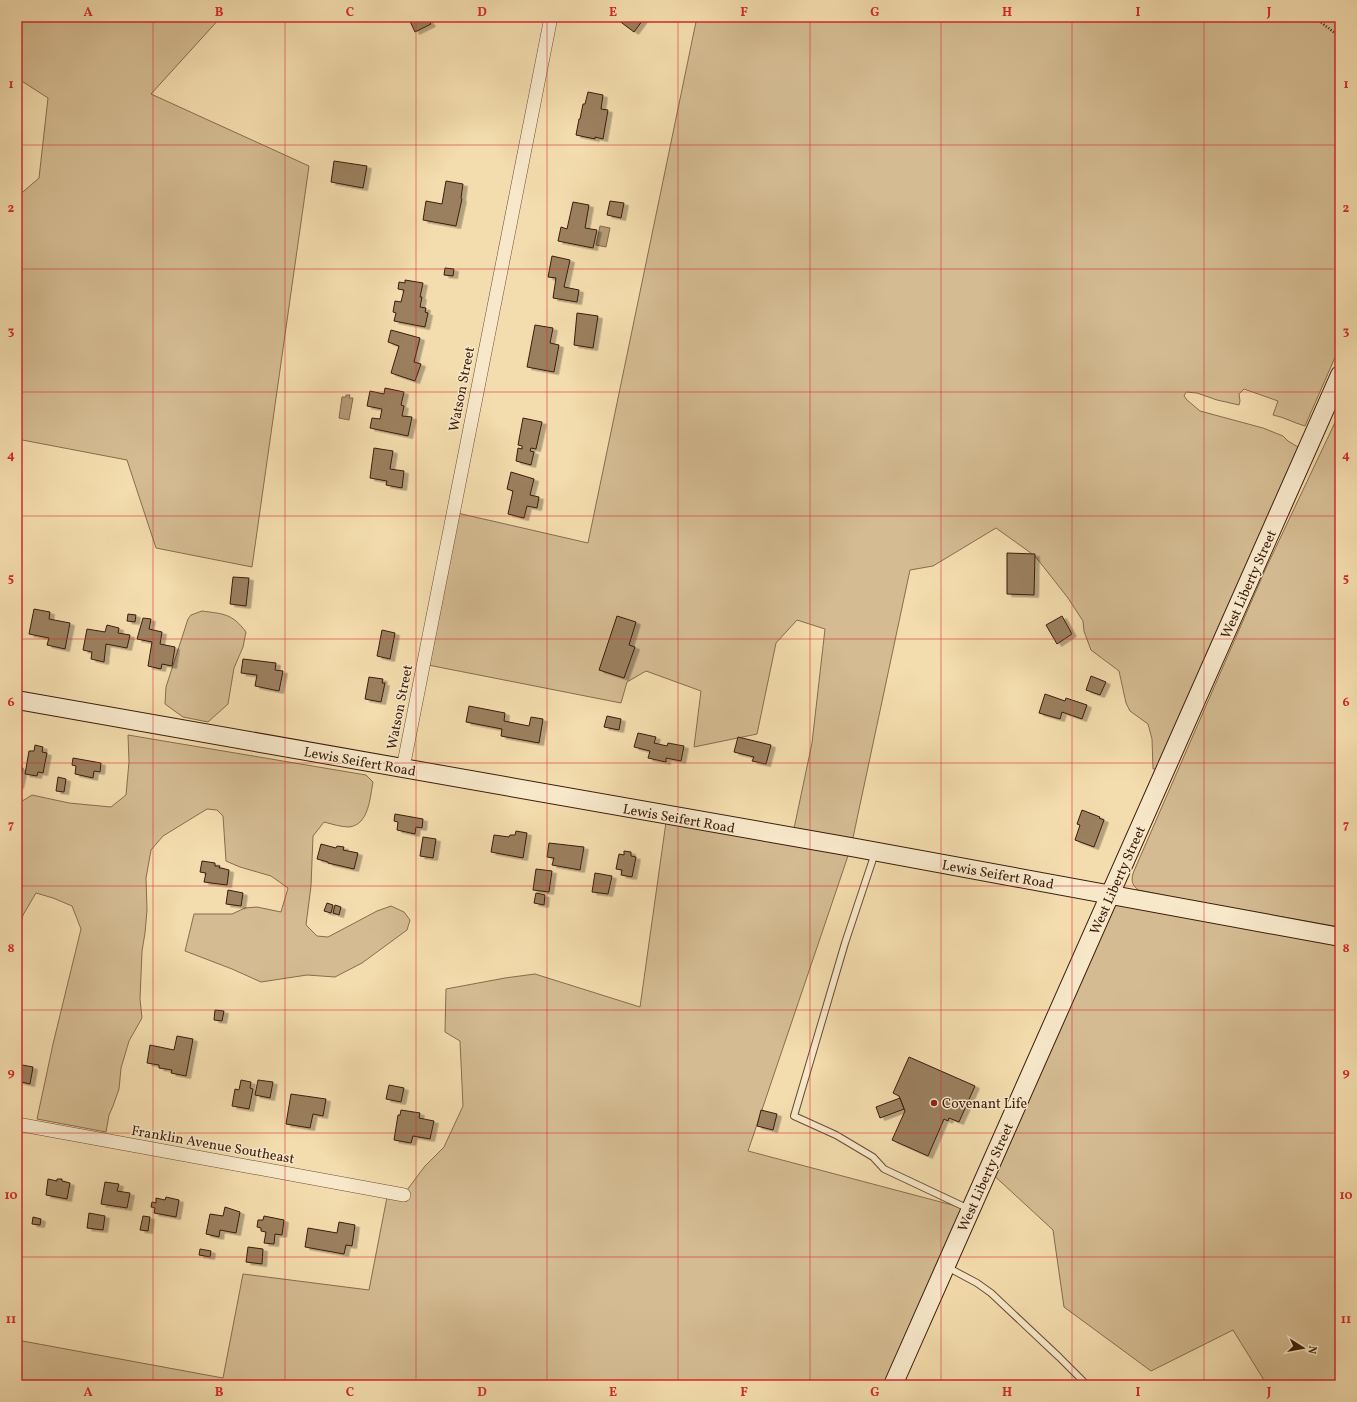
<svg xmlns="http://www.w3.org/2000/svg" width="1357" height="1402" viewBox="0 0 1357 1402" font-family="Vollkorn,serif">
	<defs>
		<filter id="shadow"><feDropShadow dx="4.5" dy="2.5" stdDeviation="0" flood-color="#0004"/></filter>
	</defs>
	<rect width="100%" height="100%" fill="#f3dcad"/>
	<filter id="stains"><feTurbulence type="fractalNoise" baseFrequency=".005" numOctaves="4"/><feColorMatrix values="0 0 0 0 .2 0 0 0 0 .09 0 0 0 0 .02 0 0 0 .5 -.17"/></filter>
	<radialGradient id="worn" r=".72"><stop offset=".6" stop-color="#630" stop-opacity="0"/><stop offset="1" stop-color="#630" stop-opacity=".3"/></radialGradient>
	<!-- green -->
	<path fill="#d4bb91" stroke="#886c4e" d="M17,17H221L151,94L309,166L252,567L156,548L127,460L17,439V197L39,178L48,98L17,78Z
		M697,17H1340V346L1305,426C1294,423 1284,417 1273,415L1278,401L1244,389L1239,394L1240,401L1239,405L1217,400L1197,393L1186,392L1184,396L1187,400L1200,411L1263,428L1283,436L1288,441L1298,447L1290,468L1157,769H1153L1152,739L1148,724L1130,711L1126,703L1119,671L1091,650L1084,631L1083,621L1068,598L1035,556L996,528L933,566L910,570L851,847L748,1151L971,1210L893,1385H17V1340L223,1378L243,1274L369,1290L388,1192L404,1194L425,1166L444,1147L463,1106L460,1041L445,1032L446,989L505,978L535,974L640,1007L667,815L792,838L812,743L825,629L797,620L776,643L757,734L694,747L701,691L646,671L627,682L621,703L423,664L453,512L588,543Z
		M1340,412V927L1187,900L1138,890C1131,884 1131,879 1134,871L1266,568Z
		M202,611C223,614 232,613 246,632L243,647L234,668L228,704L208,722L183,717L165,704L166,687L188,619L191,615Z
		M128,735L366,775L373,782C370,797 369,825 349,827C341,827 332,824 324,822L313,836L311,886L306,925L317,936L328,937L377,911L391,906L404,912L410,920L407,930L362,963L335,977L307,975L261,982L232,969L185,951L194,914H232L245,908L257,907L281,912L288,888L271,876L240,867L226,861L223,816L217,810L207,809L163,836L151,850L146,878L147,910L145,933L142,951L140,999L142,1018L129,1041L121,1068L119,1089L113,1106L109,1115L106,1132L37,1119L53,1044L81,929L72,906L53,898L36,893L23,915L17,938V803H19L32,795L69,803L111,807L126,795L129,762Z
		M1110,895L1340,937V1385H1267L1233,1330L1151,1371L1064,1307L1053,1230L988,1170Z"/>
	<!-- water -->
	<path fill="#b59b76" stroke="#85684b" d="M600,226L610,228L606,247L596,245Z
		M346,395H350L349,398H353L349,420L339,418L342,397H346Z"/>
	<!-- building -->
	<path fill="#9b805f" stroke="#3c1c0a" filter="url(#shadow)" d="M408,17H434L428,20L431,24L415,32Z
		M614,17H645L634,32Z
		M588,92L603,95L601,109L608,110L603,139L595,137V139L576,135L579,119H580L583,104H585Z
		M334,161L367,166L363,188L331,182Z
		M446,181L463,184L461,198L462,199L456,226L423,220L426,201L442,204Z
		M610,201L624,203L621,218L607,215Z
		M573,202L589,205L585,228L597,230L593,248L558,241L561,227L567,229Z
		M552,256L570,260L564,287L579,290L577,302L553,298L556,278L548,277Z
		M445,268L454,269L453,276L444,275Z
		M405,280L423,283L420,297H422L420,307L426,308L425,312L428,313L425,327L394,321L396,313L393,312L395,301L401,302L404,290L398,289L399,282L405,283Z
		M577,313L598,316L593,348L574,345Z
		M535,325L553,328L550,343L559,345L554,372L527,367Z
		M391,330L420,338L414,362L421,364L415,381L391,373L399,346L388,342Z
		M385,388L404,392L401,405L404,406L402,416L412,417L408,436L370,428L372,418L380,419L382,409L367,406L370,391L384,394Z
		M523,418L542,422L536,449L531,448L530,451L534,452L531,465L516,461L518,448L522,449V446L518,445Z
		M374,448L393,451L390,469L404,471L402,488L386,485L387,481L370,478Z
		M511,472L534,479L530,495L539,497L537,508L527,506L524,518L508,514L513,491L507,489Z
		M1007,553L1035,554L1034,595L1007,594Z
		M233,577L249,578L246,606L230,604Z
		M34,609L50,612L49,619L70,623L65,649L47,645L49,638L29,634Z
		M128,614L136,615L135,622L127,621Z
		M617,616L636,622L629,645L635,647L624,678L599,670Z
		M1062,616L1072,634L1057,644L1046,625Z
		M143,618L151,619L149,629L162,632L160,644L175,647L172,666L162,664L161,669L148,666L152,642L137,639Z
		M107,625L119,628L118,633L130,635L127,648L106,644L104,662L91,659L92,652L83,650L87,629L105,632Z
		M382,630L395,633L390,659L377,656Z
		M243,659L276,663L275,670L283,671L279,691L255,686L257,675L241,673Z
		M1091,676L1106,682L1100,695L1086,690Z
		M369,677L383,679L382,683H385L381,702L365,699Z
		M1045,694L1065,701L1066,698L1087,705L1082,719L1062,712L1060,719L1039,713Z
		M469,706L505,713L504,721L529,726L531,717L543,719L539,743L501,736L502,729L466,722Z
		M607,716L621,719L619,730L604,727Z
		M638,733L656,737L654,743L667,746L668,743L684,746L681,761L666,758V762L648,758L650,751L634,747Z
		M738,737L771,745L766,764L752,761L754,757L734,752Z
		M35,745L43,747L42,752L47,753L43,773L38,772L37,776L25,774L29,751H34Z
		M73,758L101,763L100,772L94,771L93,778L75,774L76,766L72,765Z
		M17,767L23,768L19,786H17Z
		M58,777L66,779L64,792L56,791Z
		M1082,810L1100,817L1099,818L1104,820L1094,847L1075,840L1080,825L1077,824Z
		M395,814L423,819L422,828L416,827L415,834L397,830L398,822L394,821Z
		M516,831L527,833L523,858L491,852L494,835L509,837L510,835H515Z
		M423,837L436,839L433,858L420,856Z
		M549,843L584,847L580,870L552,865L554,858L547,857Z
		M321,844L336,848L337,846L344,847L343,850L358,853L354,869L328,863V862L317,859Z
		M624,851L631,852V856L636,857L632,877L621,875L622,870L616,869L619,854L624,855Z
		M202,861L215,863V866H220L219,868H221L229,870L227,885L204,882L206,873L200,872Z
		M536,869L552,871L549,892L533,890Z
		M595,873L612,876L608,894L592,892Z
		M228,890L243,893L241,906L226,904Z
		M536,893L545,895L544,905L534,903Z
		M327,903L333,905L331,913L324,911Z
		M335,905L341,907L339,915L333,913Z
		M215,1010L224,1011L222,1021L214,1020Z
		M177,1036L193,1039L186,1076L171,1073L172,1070L159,1068V1065L147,1063L150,1045L174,1050Z
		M909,1057L975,1086L959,1122L949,1118L948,1121L944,1119L928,1156L892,1140L905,1111L899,1096L893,1093Z
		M17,1064L33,1067L30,1084L17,1081Z
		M241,1080L251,1082L250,1088L253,1089L249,1109L232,1106L235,1089L239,1090Z
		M258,1080L273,1082L270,1098L255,1095Z
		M389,1085L404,1088L401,1102L386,1099Z
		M291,1094L326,1099L323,1116L313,1114L310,1128L286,1124Z
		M900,1098L904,1109L880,1118L876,1107Z
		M401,1110L420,1113L419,1118L434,1121L430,1139L413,1136L411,1143L394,1140L398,1115H400Z
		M761,1110L777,1114L773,1130L757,1126Z
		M48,1179L57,1181V1179H62V1181L70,1183L67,1199L46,1195Z
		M105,1182L119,1184L117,1191L130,1193L127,1208L101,1204Z
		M166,1197L179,1200L176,1217L154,1213L155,1208L151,1207L152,1202L156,1203V1198L165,1200Z
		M225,1207L240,1212L236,1233L220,1230L219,1237L206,1234L210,1214L223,1216Z
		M89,1213L105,1216L103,1230L87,1228Z
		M143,1216L150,1217L148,1231L140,1230Z
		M264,1216L284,1220L282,1235L275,1234L274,1244L264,1243L266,1232L261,1231V1228L257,1227L258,1220H263Z
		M33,1217L41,1219L40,1225L32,1224Z
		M339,1222L355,1225L352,1246L346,1245L344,1254L305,1247L308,1228L337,1233Z
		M248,1247L263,1249L262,1264L246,1262Z
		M200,1249L211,1251L210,1257L199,1255Z"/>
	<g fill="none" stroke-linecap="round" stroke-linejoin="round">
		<!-- lane casing -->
		<g stroke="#6a4c33" stroke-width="8">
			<path id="lane" d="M875,853L845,943L794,1116L836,1135L873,1157L884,1169L969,1209
				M947,1267L977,1283L991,1293L1059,1357L1087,1385"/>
		</g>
		<!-- street casing -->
		<g stroke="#6a4c33" stroke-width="14">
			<path id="street" d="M403,768L551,17
				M17,1124L404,1195"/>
		</g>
		<!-- secondary casing -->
		<g stroke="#3c1c0a" stroke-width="20">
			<path id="secondary" d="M17,700L851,847L1340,937
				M893,1385L1340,375"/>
		</g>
		<!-- path -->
		<path stroke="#3c1c0a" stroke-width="2.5" stroke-dasharray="1 2" stroke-linecap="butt" d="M1314,17L1340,37"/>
		<!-- lane -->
		<use href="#lane" stroke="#f7e8ca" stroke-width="6"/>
		<!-- street -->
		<use href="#street" stroke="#f7e8ca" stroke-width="13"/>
		<!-- secondary -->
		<use href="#secondary" stroke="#f7e8ca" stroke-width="18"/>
	</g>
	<!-- grid -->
	<path fill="none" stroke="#d62828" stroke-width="1" stroke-opacity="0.55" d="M153,17V1385M285,17V1385M416,17V1385M547,17V1385M678,17V1385M810,17V1385M941,17V1385M1072,17V1385M1204,17V1385M17,145H1340M17,269H1340M17,392H1340M17,516H1340M17,639H1340M17,763H1340M17,886H1340M17,1010H1340M17,1133H1340M17,1257H1340"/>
	<!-- markers -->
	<circle fill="#8f2418" stroke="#f7e8ca" stroke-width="1.5" cx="934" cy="1103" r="4"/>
	<g text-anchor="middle" stroke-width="3" stroke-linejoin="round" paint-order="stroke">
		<!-- street labels -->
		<g font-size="14" fill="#3c1c0a" stroke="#f7e8ca">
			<text transform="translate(461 389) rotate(-79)" y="5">Watson Street</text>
			<text transform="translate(1248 584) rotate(-66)" y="5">West Liberty Street</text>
			<text transform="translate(399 707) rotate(-79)" y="5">Watson Street</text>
			<text transform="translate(360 761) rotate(10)" y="5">Lewis Seifert Road</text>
			<text transform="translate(679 818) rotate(10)" y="5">Lewis Seifert Road</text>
			<text transform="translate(998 874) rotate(10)" y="5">Lewis Seifert Road</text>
			<text transform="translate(1117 880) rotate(-66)" y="5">West Liberty Street</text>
			<text transform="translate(213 1144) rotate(10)" y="5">Franklin Avenue Southeast</text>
			<text transform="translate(985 1177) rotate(-66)" y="5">West Liberty Street</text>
		</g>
		<!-- poi labels -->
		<g font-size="14" fill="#3c1c0a" stroke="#f7e8ca" text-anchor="start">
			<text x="942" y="1108">Covenant Life</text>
		</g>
	</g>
	<!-- margin -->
	<rect width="1357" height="1402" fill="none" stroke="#f3dcad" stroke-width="44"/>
	<!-- north arrow -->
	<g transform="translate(1303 1348) rotate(101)" stroke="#f7e8ca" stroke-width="3" paint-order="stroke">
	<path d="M0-3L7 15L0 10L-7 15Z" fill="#3c1c0a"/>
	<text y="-6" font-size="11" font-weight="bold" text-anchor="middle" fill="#3c1c0a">N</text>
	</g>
	<rect x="22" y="22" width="1313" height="1358" fill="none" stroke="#d62828" stroke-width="1.5"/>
	<g font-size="13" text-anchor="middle" font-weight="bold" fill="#d62828">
		<text x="88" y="16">A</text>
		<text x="219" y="16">B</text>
		<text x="350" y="16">C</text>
		<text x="482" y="16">D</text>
		<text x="613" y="16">E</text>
		<text x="744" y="16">F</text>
		<text x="875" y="16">G</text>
		<text x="1007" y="16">H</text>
		<text x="1138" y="16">I</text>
		<text x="1269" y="16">J</text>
		<text x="11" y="88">1</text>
		<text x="1346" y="88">1</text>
		<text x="11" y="212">2</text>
		<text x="1346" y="212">2</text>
		<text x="11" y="335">3</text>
		<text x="1346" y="335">3</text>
		<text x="11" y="459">4</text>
		<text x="1346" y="459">4</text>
		<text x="11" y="582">5</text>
		<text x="1346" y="582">5</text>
		<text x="11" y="706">6</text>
		<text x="1346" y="706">6</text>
		<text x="11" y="829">7</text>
		<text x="1346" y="829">7</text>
		<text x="11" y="952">8</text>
		<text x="1346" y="952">8</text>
		<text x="11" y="1076">9</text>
		<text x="1346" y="1076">9</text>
		<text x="11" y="1199">10</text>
		<text x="1346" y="1199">10</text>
		<text x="11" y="1323">11</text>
		<text x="1346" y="1323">11</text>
		<text x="88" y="1396">A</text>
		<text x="219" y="1396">B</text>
		<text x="350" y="1396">C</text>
		<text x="482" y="1396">D</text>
		<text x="613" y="1396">E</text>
		<text x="744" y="1396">F</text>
		<text x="875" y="1396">G</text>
		<text x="1007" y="1396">H</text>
		<text x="1138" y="1396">I</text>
		<text x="1269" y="1396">J</text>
	</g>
	<rect width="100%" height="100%" filter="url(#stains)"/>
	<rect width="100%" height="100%" fill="url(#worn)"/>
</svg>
